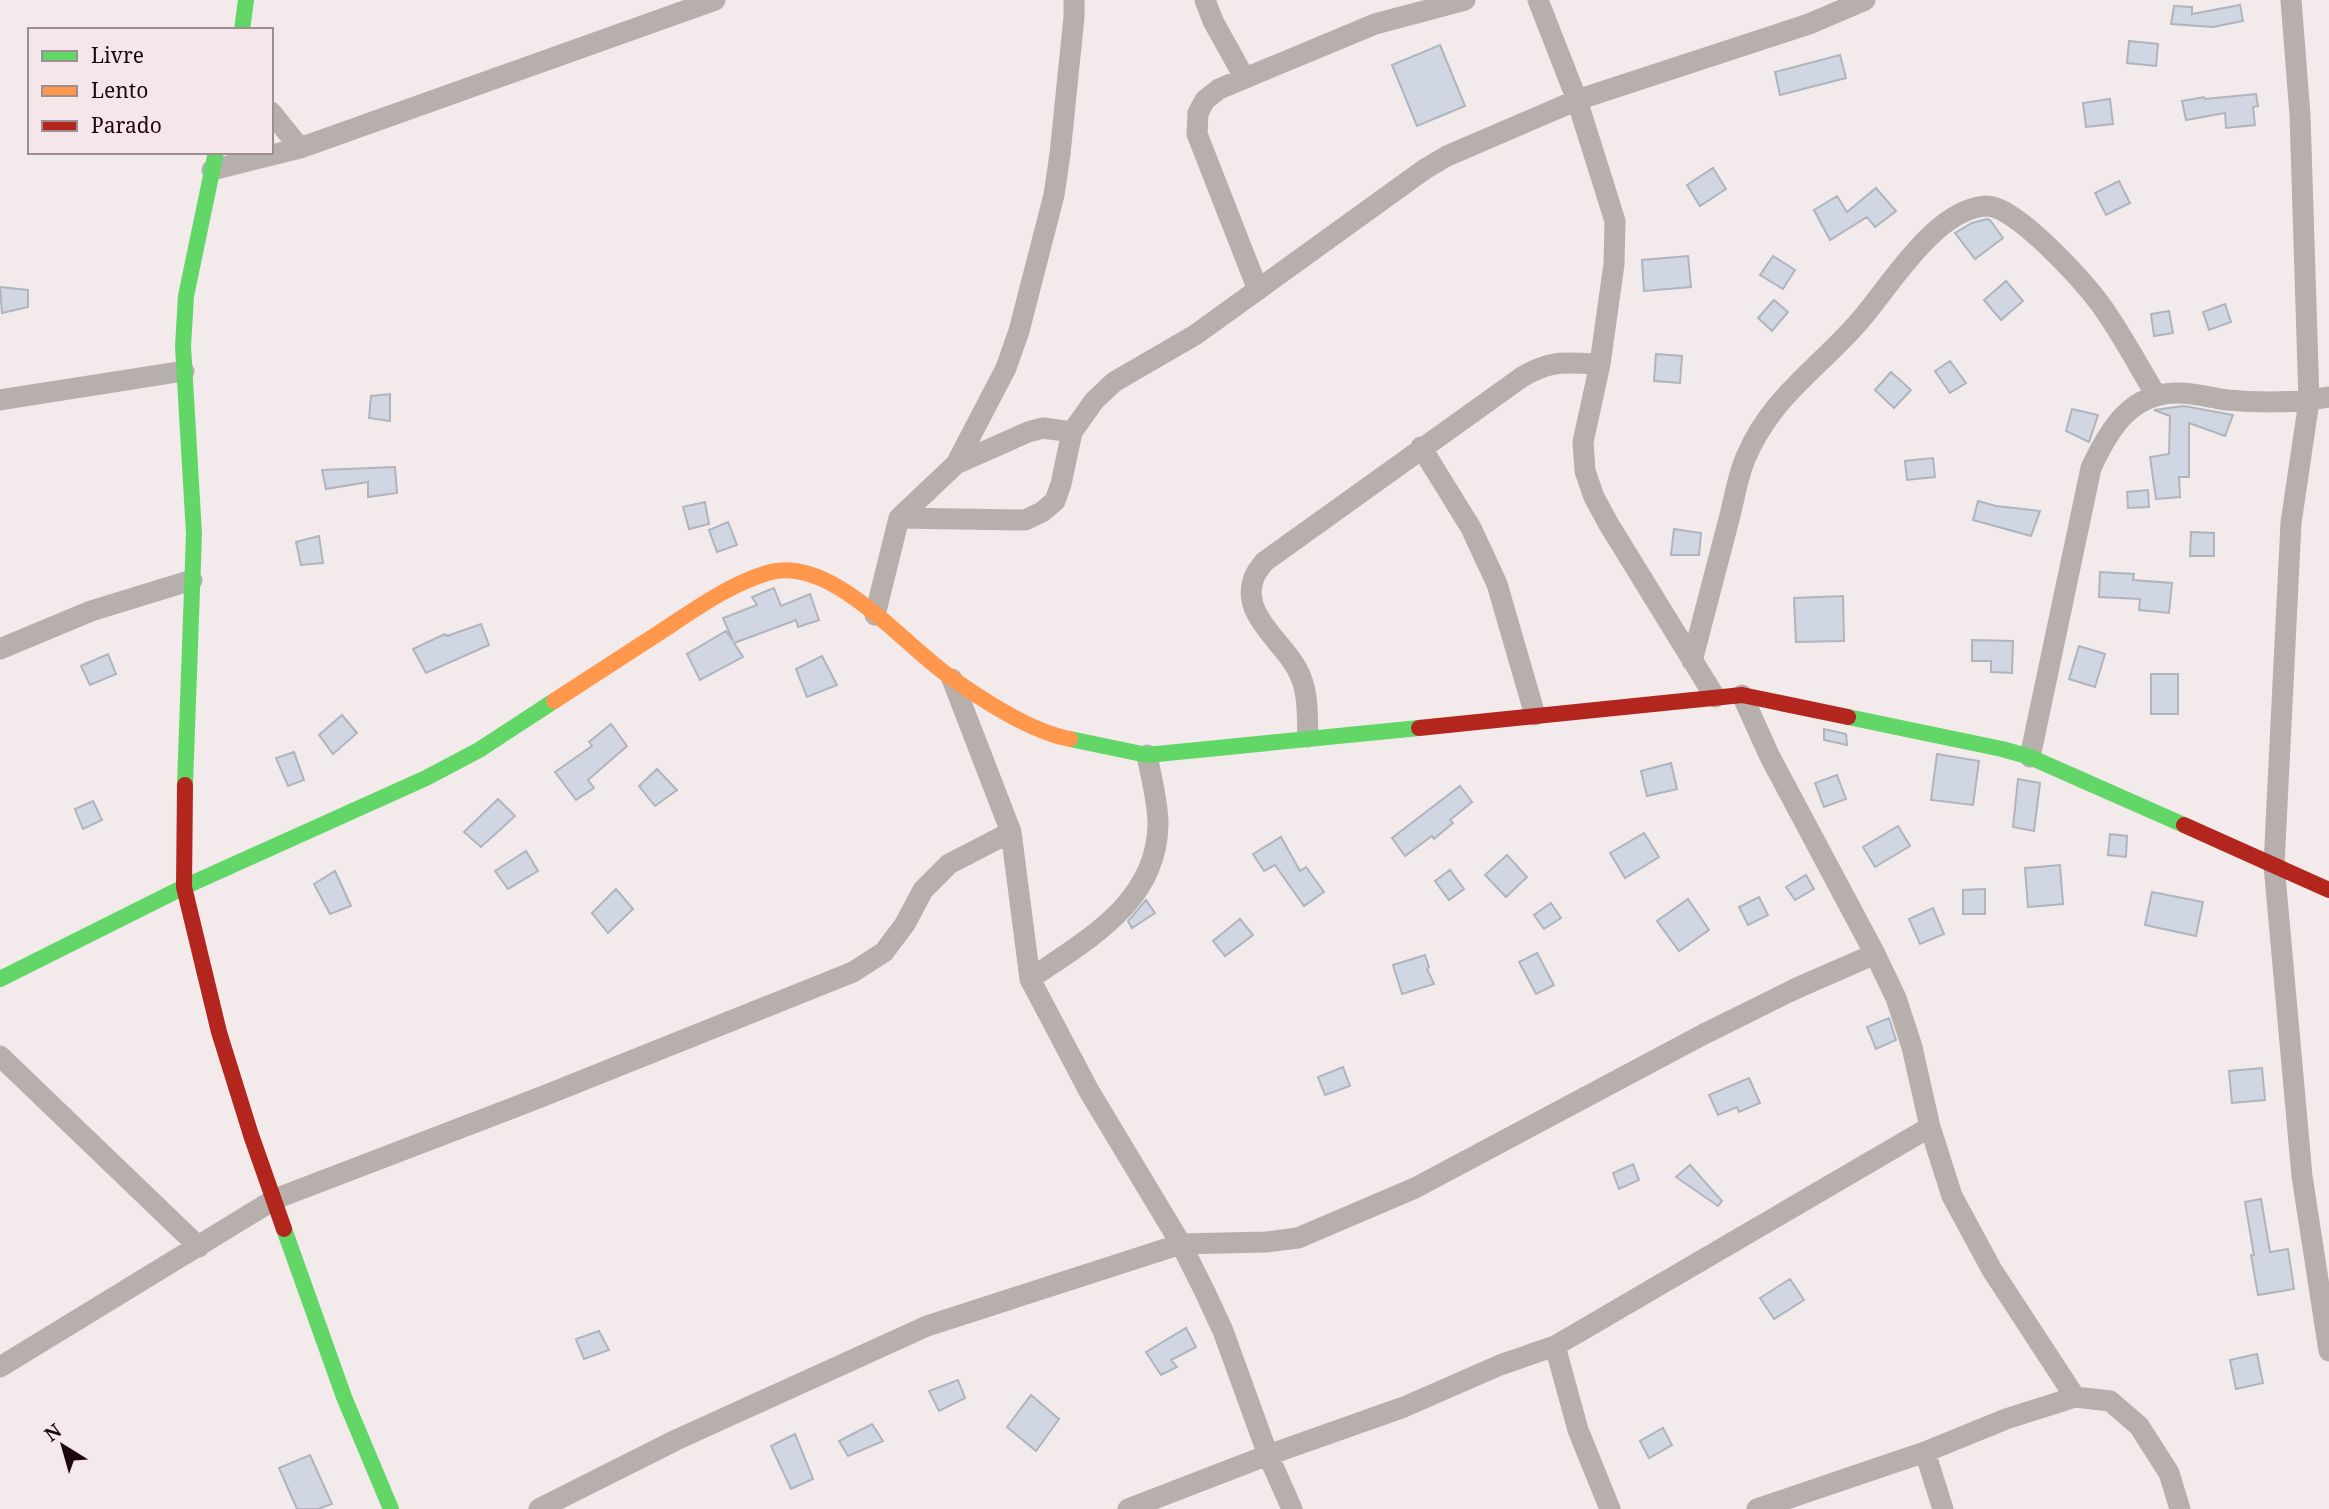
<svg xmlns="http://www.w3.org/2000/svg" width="2329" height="1509" viewBox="0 0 2329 1509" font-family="'Noto Serif',serif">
	<rect width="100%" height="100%" fill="#f2eaeb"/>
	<!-- building -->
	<path fill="#d0d7e2" stroke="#afb4bd" stroke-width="2" d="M2240,5L2243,21L2213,27L2171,24L2174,6L2192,7V14Z
		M2129,41L2158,44L2156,66L2127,63Z
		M1440,45L1465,106L1417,126L1392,65Z
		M1840,55L1846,78L1780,95L1775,72Z
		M2256,94L2258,106L2253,107L2255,125L2226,128L2225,113L2186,120L2182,101L2204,97L2205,99Z
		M2110,99L2113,124L2086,127L2083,103Z
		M1713,168L1726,189L1700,206L1687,185Z
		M2119,181L2130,203L2106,215L2095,193Z
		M1876,188L1896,211L1875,227L1867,217L1830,240L1814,210L1837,196L1847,212Z
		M1987,219L1990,220L2003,238L1975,259L1955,233L1972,223Z
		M1688,256L1691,287L1644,291L1642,260Z
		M1773,256L1795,270L1783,289L1760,275Z
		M2006,281L2023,301L2001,320L1984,300Z
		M0,287L28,290V307L2,313Z
		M1774,300L1788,312L1772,331L1758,318Z
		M2225,304L2231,322L2209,330L2203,312Z
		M2169,311L2173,333L2154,336L2151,314Z
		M1656,354L1682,356L1680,383L1654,381Z
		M1950,361L1966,383L1950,393L1935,371Z
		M1891,372L1911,390L1894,408L1875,390Z
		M390,394V421L369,418L371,396Z
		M2184,406L2233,415L2225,436L2189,423V477H2179L2180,497L2156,499L2150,457L2169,454L2170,416L2154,410Z
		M2072,409L2098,415L2089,442L2066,431Z
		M1933,458L1935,477L1907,480L1905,461Z
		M395,467L397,493L368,497V482L326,489L322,470Z
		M2148,490L2149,507L2128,508L2127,492Z
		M1978,501L1996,506L2040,511L2031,536L1973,520Z
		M705,502L709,524L689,529L683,507Z
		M728,522L737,545L717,552L709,530Z
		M1674,529L1701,533L1699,555H1671Z
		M2191,532L2214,533V556H2190Z
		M319,536L323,563L301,565L296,542Z
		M2100,572L2134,574L2133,580L2172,583L2169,613L2139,610L2140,599L2099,597Z
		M774,588L781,606L810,594L819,620L798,627L796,620L734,643L743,657L700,680L687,654L726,631L733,641L723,618L757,605L752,597Z
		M1843,596L1844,641L1796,642L1794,598Z
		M481,624L489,645L426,673L413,649L445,634L447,636Z
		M1972,640L2013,641L2012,673L1991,672V661H1972Z
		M2079,646L2105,654L2095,687L2069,679Z
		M108,654L116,674L90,685L81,666Z
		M822,656L837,685L807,697L796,669Z
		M2151,674H2178V714H2151Z
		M342,715L357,733L333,754L319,735Z
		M611,724L627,746L588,780L594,788L576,800L555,772L592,746L589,742Z
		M1824,729L1846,734L1847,745L1824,740Z
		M294,752L304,780L288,786L276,758Z
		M1937,754L1979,761L1973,805L1931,800Z
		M1671,763L1677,789L1647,796L1641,771Z
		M657,769L677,790L655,806L639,786Z
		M1837,775L1846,799L1824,807L1815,783Z
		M2018,779L2040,783L2034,831L2013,827Z
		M1460,786L1472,802L1450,820L1453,823L1434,839L1432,836L1405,856L1392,838Z
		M498,799L515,816L481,847L464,832Z
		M93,801L102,820L83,829L75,809Z
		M1898,826L1910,846L1875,867L1863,847Z
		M1644,833L1659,857L1625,878L1610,853Z
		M2110,834L2127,836L2126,857L2108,855Z
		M1281,837L1300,871L1306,867L1324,892L1304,906L1275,865L1264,871L1253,854Z
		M526,851L538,871L508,889L495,871Z
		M1507,855L1527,877L1506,897L1485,875Z
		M2060,865L2063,904L2028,907L2025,868Z
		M1450,870L1464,889L1449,900L1435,881Z
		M335,871L351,906L330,914L314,884Z
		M1806,875L1814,889L1795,900L1786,887Z
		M616,889L633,909L608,933L592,913Z
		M1985,889V914H1963V890Z
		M2152,892L2203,902L2196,936L2145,925Z
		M1759,897L1768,915L1748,925L1739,907Z
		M1688,899L1709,930L1679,951L1657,921Z
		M1146,900L1155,913L1132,928L1128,921Z
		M1551,903L1561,918L1544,929L1534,915Z
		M1933,908L1944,934L1920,944L1909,919Z
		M1240,919L1253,935L1225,956L1213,941Z
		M1537,953L1554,985L1536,994L1519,962Z
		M1425,955L1429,967L1427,969L1434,984L1402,994L1393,965Z
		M1889,1018L1896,1040L1876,1049L1867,1027Z
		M1343,1067L1350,1086L1325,1095L1318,1077Z
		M2262,1068L2265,1100L2232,1103L2229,1071Z
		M1749,1078L1760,1103L1739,1112L1737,1107L1718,1115L1709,1095Z
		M1633,1164L1639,1180L1619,1189L1613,1173Z
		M1690,1165L1722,1201L1718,1206L1676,1177Z
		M2261,1199L2270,1252L2288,1249L2294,1289L2258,1295L2251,1255H2254L2245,1202Z
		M1790,1279L1804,1300L1774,1319L1760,1298Z
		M1186,1328L1196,1347L1171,1360L1177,1367L1161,1375L1146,1352Z
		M599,1331L609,1350L584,1359L576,1339Z
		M2257,1354L2263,1383L2236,1389L2230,1360Z
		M958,1380L965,1398L939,1411L929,1391Z
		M1031,1395L1059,1419L1036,1451L1007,1427Z
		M872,1424L883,1441L848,1456L839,1441Z
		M1663,1428L1672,1445L1649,1458L1640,1441Z
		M795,1434L813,1479L791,1489L771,1446Z
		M310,1455L332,1504L318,1509H297L279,1468Z"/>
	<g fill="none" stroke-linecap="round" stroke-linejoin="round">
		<!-- street -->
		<path stroke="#b6afab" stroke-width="21" d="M1205,0L1213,21L1244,77
			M1538,0L1577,100L1615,221L1614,264L1600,364L1583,442L1585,471L1594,497L1608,523L1715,697
			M2291,0L2300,115L2309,401L2291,523L2274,865L2302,1176L2329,1351
			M271,112L300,148
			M212,170L300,148L715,0
			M1258,290L1197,134L1198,113L1205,100L1219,89L1375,24L1465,0
			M0,400L184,371
			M1421,447L1471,528L1497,584L1535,715
			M956,464L1028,432L1043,428L1072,432
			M899,518L1025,520L1042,512L1055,501L1061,484L1072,432L1094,401L1114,382L1195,335L1425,169L1447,156L1577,100L1809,24L1865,0
			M875,615L899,518L956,464L1006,368L1019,331L1054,195L1060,154L1074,17V0
			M0,649L91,611L192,580
			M1692,661C1704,615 1716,569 1728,523C1734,502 1737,477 1746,457C1771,398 1816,370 1857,324C1888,290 1934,208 1987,206C2016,206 2083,281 2101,305C2121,333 2138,365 2156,395
			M952,679L1011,832L1030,979L1089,1091L1181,1244L1205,1292L1223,1331L1268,1455L1292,1509
			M1742,695L1770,757L1875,954L1896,998L1912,1047L1930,1127L1952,1196L1992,1270L2075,1397L2110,1401L2139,1426L2169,1473L2180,1509
			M1308,737C1307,714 1309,690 1297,669C1283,642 1242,615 1253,581C1254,574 1260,568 1264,562L1522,377C1551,359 1567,363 1600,364
			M2030,757L2091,468C2109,429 2131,392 2179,393C2195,393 2211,398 2227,400C2260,403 2296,403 2329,397
			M1030,979C1087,939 1157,903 1158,824C1158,802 1151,777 1147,755
			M0,1056L199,1247
			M1555,1346L1578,1430L1610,1509
			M0,1367L275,1199L541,1097L853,972L884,952L905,924L923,890L949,864L1011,832
			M1925,1452L1943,1509
			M539,1509L676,1440L927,1326L1181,1244L1266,1242L1298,1238L1415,1188L1704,1034L1797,988L1875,954
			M1128,1509L1268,1455L1404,1407L1500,1365L1555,1346L1930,1127
			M1757,1509L1925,1452L2006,1419L2075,1397"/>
		<!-- fast -->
		<path stroke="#63d668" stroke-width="16" d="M242,30L246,0
			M1848,717L2002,749L2030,757L2184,825
			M1070,739L1147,755L1419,728
			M185,785L194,534L183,346L186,296L216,152
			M0,979L184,887L426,778L479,750L554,701
			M284,1229L344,1397L391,1509"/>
		<!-- slow -->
		<path stroke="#ff974d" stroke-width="16" d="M554,701C591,677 628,653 665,629C698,607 729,585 767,573C831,553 904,646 953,679C984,701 1033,732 1070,739"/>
		<!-- jam -->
		<path stroke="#b3261e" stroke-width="16" d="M1419,728L1742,695L1848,717
			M185,785L184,887L219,1032L251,1135L284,1229
			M2184,825L2329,890"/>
	</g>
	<!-- legend -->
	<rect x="28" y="28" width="245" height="126" fill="#f5e7e9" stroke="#9f8e91" stroke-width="2"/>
	<rect x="42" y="51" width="35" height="10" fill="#63d668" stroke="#9f8e91" stroke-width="2"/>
	<text x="91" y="63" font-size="21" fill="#1f080d">Livre</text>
	<rect x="42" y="86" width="35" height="10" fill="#ff974d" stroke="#9f8e91" stroke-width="2"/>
	<text x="91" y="98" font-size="21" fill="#1f080d">Lento</text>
	<rect x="42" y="121" width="35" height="10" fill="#b3261e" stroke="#9f8e91" stroke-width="2"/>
	<text x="91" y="133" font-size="21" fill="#1f080d">Parado</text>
	<!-- north arrow -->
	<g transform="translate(63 1446) rotate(323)" stroke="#f5e7e9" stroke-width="5" paint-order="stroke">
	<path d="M0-5L12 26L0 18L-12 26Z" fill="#1f080d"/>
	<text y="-10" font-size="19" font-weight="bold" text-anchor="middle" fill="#1f080d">N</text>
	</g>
</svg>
